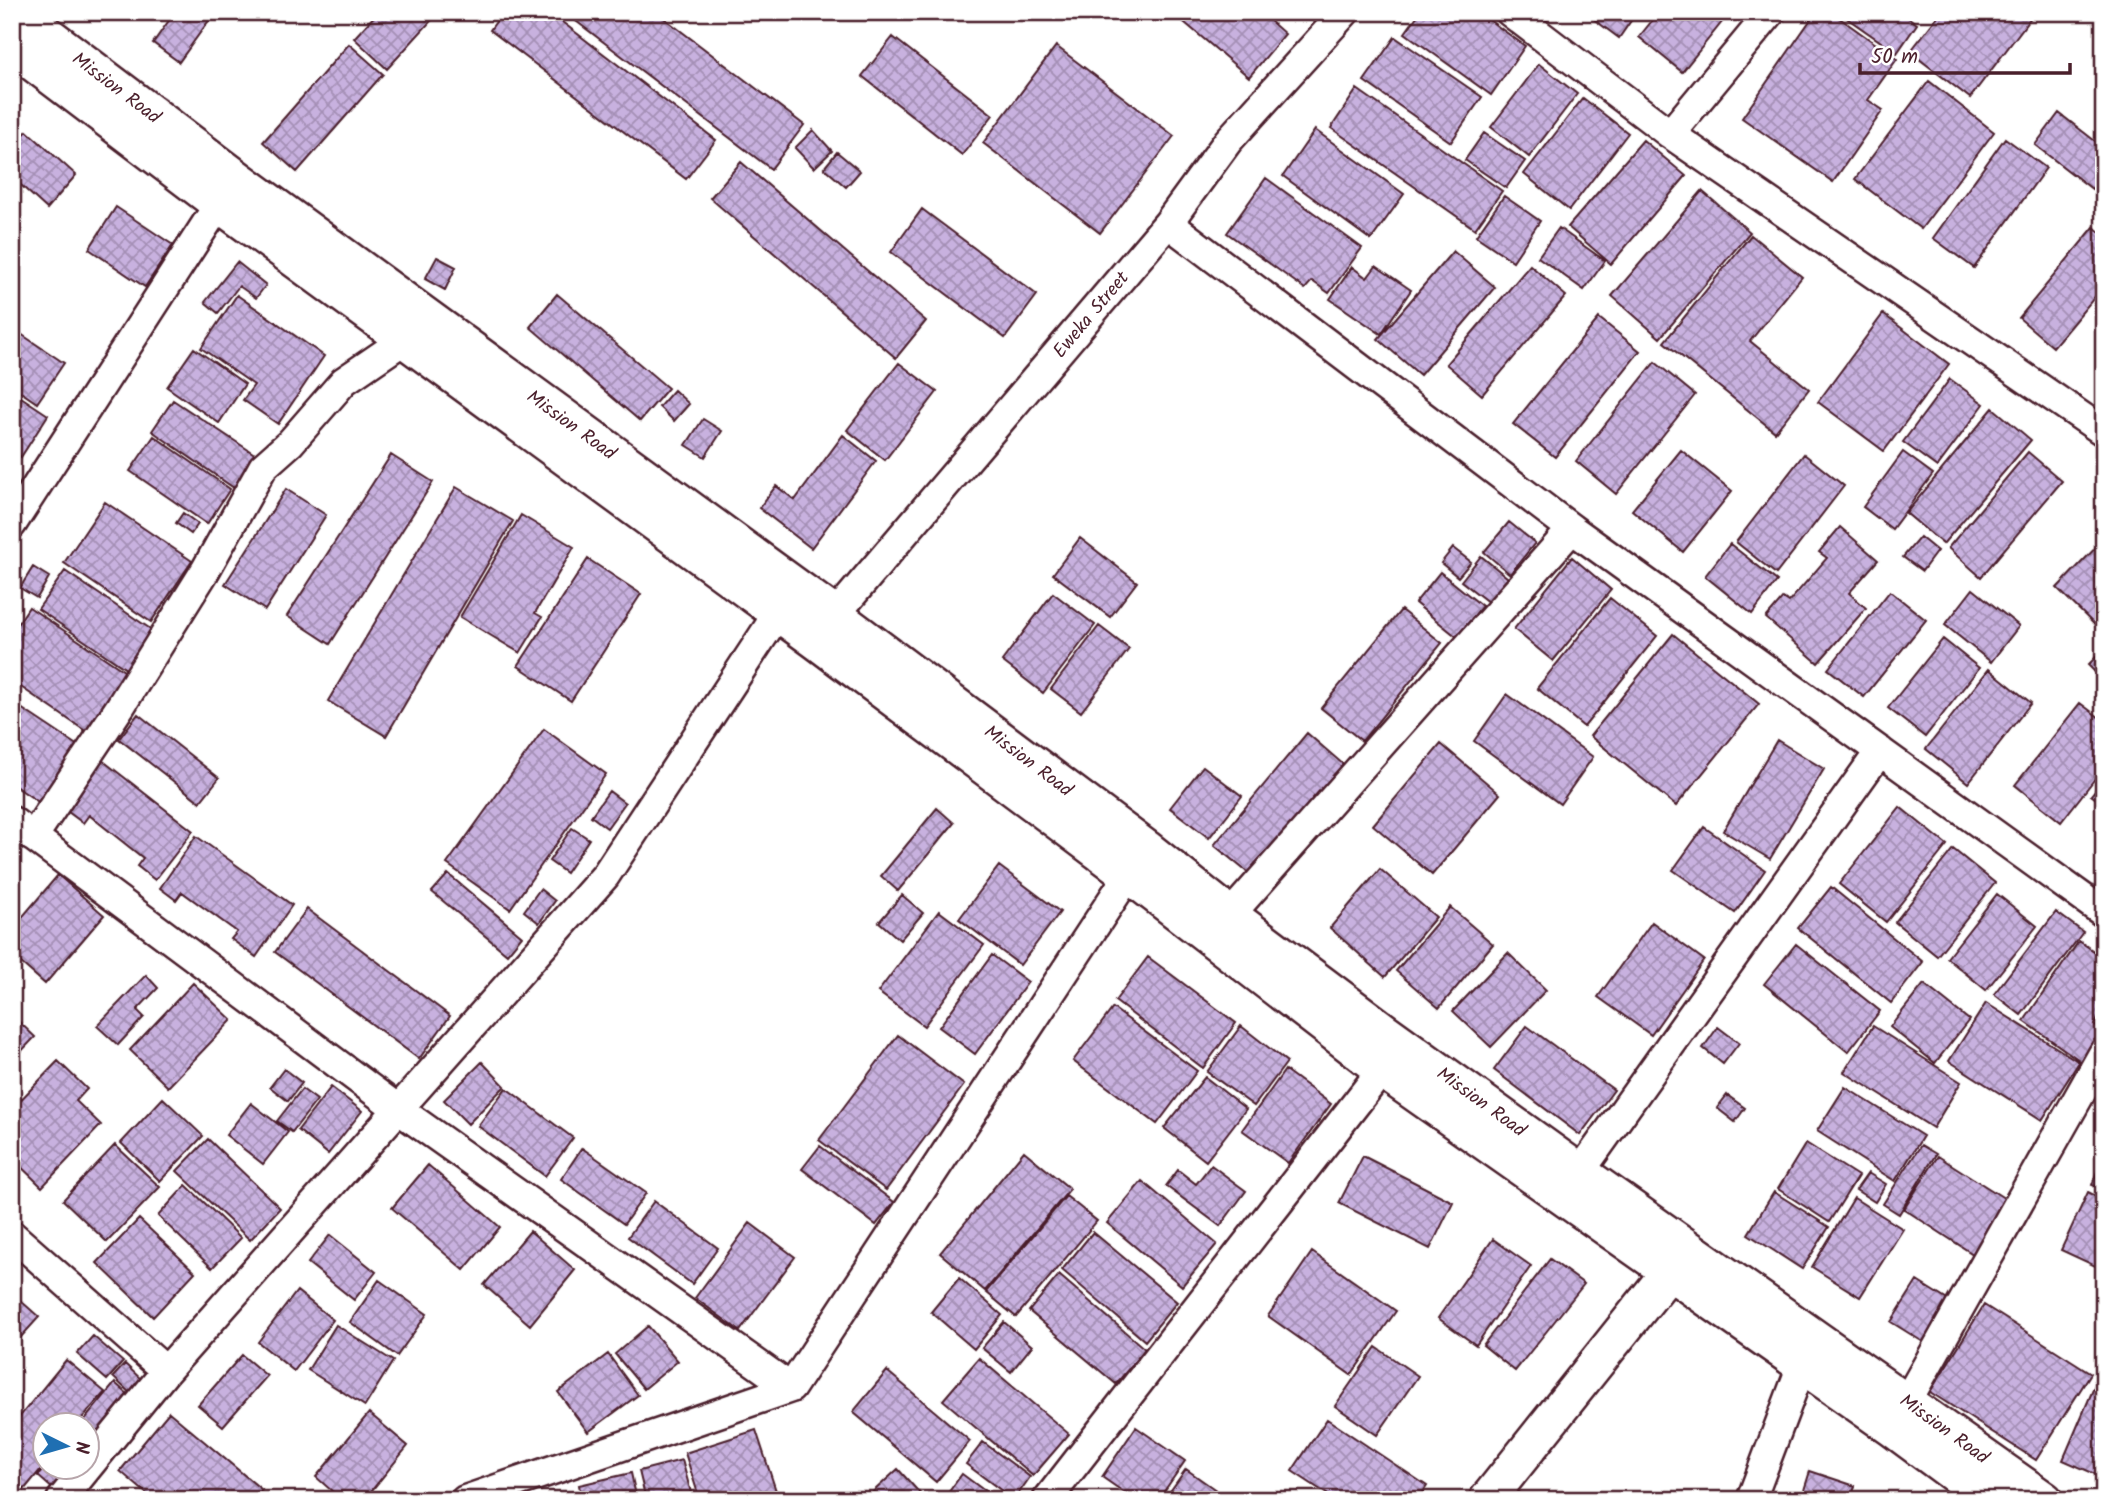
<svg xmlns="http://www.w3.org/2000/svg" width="2116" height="1512" viewBox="0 0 2116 1512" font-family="Kalam,sans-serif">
	<defs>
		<pattern id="building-cross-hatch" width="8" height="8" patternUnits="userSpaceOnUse" patternTransform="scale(1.75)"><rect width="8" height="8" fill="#c8b1df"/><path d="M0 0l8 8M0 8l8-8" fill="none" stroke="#a48fb5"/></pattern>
	</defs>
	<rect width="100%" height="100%" fill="#fff"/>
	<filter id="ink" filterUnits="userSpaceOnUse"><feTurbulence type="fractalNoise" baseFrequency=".0143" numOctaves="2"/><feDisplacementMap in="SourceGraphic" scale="14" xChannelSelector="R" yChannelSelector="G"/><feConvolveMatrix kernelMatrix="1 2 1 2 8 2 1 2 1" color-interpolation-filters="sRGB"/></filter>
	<g filter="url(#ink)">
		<!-- building -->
		<path fill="url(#building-cross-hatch)" stroke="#4a1f2b" stroke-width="2" d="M175,12H215L179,62L153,43Z
			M378,12H439L387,69L354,38Z
			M503,12H549L716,140L686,179L490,30Z
			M564,12H656L804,125L771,169Z
			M1172,12H1260L1285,34L1249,77Z
			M1420,12H1478L1525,46L1491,95L1405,33Z
			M1584,12H1637L1619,38Z
			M1659,12H1730L1682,72L1639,37Z
			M1816,12H1831L1897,59L1868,100L1883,110L1833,182L1742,118Z
			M1838,12H1901L1917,24L1897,53Z
			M1941,12H2035L1970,98L1910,52Z
			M893,37L993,115L962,155L862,76Z
			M1395,37L1482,97L1451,142L1364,81Z
			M349,44L383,74L297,172L263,142Z
			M1056,46L1174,136L1100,233L983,143Z
			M1539,64L1577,94L1529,157L1491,127Z
			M1929,81L1994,132L1921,229L1855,179Z
			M1357,89L1502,191L1475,229L1331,128Z
			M1583,98L1628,133L1569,210L1524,174Z
			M2059,113L2104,148V174L2092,189L2035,145Z
			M813,130L832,151L814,168L795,148Z
			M1315,130L1404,194L1371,240L1283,176Z
			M27,131L76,175L47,209L12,177V148Z
			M1484,133L1525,161L1506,188L1465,160Z
			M2005,138L2046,168L1974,268L1933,238Z
			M1643,140L1686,176L1611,264L1568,227Z
			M837,152L860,171L846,187L824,168Z
			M741,162L926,321L896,358L710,198Z
			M1266,178L1362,248L1329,293L1312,281L1305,289L1227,233Z
			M1702,191L1750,232L1660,338L1612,296Z
			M1504,196L1540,221L1513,261L1476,236Z
			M116,207L173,245L145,287L89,249Z
			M922,209L1037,295L1005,338L891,252Z
			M2094,227L2104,236V286L2053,347L2019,318Z
			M1559,228L1605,261L1584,290L1538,257Z
			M1751,235L1802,277L1750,341L1809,389L1775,432L1664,342Z
			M1453,251L1495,287L1420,375L1378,339Z
			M437,257L456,267L445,290L425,279Z
			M237,262L266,285L256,298L239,286L218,313L205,302Z
			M1530,265L1566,296L1482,395L1446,364Z
			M1376,266L1411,290L1381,334L1330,299L1352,267L1367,278Z
			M557,294L668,388L640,421L530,327Z
			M237,295L324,356L278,424L243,400L254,385L201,348Z
			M1883,314L1949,364L1884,451L1818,402Z
			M1599,318L1640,351L1555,457L1513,424Z
			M12,328L64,363L37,403L12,386Z
			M194,348L245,384L219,423L167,387Z
			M1655,362L1695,395L1616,494L1576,461Z
			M899,363L937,392L885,460L847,430Z
			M1950,379L1984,404L1937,467L1903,442Z
			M674,390L689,404L674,421L659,407Z
			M12,391L48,415L21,457L12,451Z
			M173,400L256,455L234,488L152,431Z
			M1993,408L2031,440L1943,544L1906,513Z
			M703,419L722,431L705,457L686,445Z
			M843,435L876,461L811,548L759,508L776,486L795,500Z
			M154,436L230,489L207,524L130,471Z
			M1681,450L1732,491L1683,552L1632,510Z
			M1903,452L1933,474L1892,529L1863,507Z
			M2028,452L2062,481L1981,577L1948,548Z
			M1804,454L1844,486L1776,574L1736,542Z
			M391,455L433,482L330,644L287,616Z
			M456,487L513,521L386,736L328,701Z
			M286,489L326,515L265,610L225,584Z
			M105,502L192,561L151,622L64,563Z
			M183,513L198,524L191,534L176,523Z
			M521,515L574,547L535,613L542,617L520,653L460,617Z
			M1509,522L1535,543L1510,574L1484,552Z
			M1840,527L1878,560L1849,593L1866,608L1818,663L1766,618L1783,598L1789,602L1827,558L1819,552Z
			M1920,537L1937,551L1922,571L1903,557Z
			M1080,538L1137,582L1110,617L1053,574Z
			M2104,539V632L2103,633L2057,588Z
			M1730,544L1777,581L1752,614L1705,576Z
			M1453,548L1471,562L1458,577L1441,563Z
			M1481,556L1508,578L1488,602L1461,581Z
			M1572,557L1611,590L1553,661L1514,629Z
			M588,559L641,594L571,701L518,666Z
			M33,567L49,577L37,598L20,588Z
			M65,571L152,630L126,669L38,609Z
			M1440,572L1482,606L1457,637L1415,603Z
			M1973,589L2019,626L1991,662L1945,625Z
			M1890,591L1926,620L1864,697L1828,669Z
			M1053,593L1095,625L1043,693L1002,661Z
			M1610,598L1657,636L1584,727L1537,688Z
			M29,607L127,673L87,732L12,681V632Z
			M1401,610L1442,643L1362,741L1321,708Z
			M1099,626L1129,649L1081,712L1051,689Z
			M1673,634L1759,704L1676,806L1590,736Z
			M1943,639L1979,668L1925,737L1888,708Z
			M2104,649V681L2088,665Z
			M1989,669L2031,703L1968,783L1926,749Z
			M1507,694L1593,757L1560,804L1474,741Z
			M12,702L81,748L43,805L12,784Z
			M2080,703L2104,721V767L2061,822L2015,785Z
			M138,714L219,778L200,802L119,739Z
			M544,729L606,774L510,909L447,864Z
			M1307,733L1344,765L1252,876L1214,845Z
			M1777,740L1824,769L1770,859L1723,831Z
			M1441,744L1500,794L1432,875L1373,825Z
			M102,760L193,831L155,880L137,866L143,858L89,815L83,823L64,809Z
			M1203,766L1242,796L1209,838L1170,808Z
			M2104,779V805L2091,795Z
			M609,791L625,803L607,828L591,816Z
			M1900,807L1947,845L1886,922L1839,884Z
			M937,808L954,823L898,891L881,876Z
			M1704,827L1765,870L1735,913L1673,870Z
			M572,828L589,839L566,873L549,861Z
			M196,836L292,905L256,957L231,939L237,932L182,892L176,900L160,888Z
			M1953,849L1995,883L1937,956L1895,922Z
			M999,866L1060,912L1020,965L959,919Z
			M1380,869L1436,917L1385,977L1330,928Z
			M448,874L522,936L507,954L432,892Z
			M58,875L104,915L45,984L12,955V929Z
			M1831,887L1923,962L1891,1003L1798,928Z
			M540,889L555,901L539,923L524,911Z
			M1997,894L2037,926L1986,990L1947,958Z
			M902,895L923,913L900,940L879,922Z
			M1450,907L1493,944L1439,1008L1396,971Z
			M307,909L450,1016L419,1059L275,952Z
			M939,911L984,945L924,1026L878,992Z
			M2056,912L2083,932L2021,1015L1994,994Z
			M1652,922L1704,960L1651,1035L1598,997Z
			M2079,941L2104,958V966L2096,977L2104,983V1010L2094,1025L2104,1032L2082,1062L2024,1021Z
			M1796,944L1880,1011L1848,1052L1764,984Z
			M1508,953L1546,990L1491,1047L1453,1011Z
			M992,955L1028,982L975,1054L939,1027Z
			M1148,957L1236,1023L1203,1068L1115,1001Z
			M146,975L158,988L137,1010L144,1017L118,1045L97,1026Z
			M193,983L232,1020L168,1087L130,1050Z
			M1924,984L1969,1020L1935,1063L1890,1027Z
			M1986,1003L2079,1062L2042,1120L1949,1061Z
			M1113,1008L1197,1071L1157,1124L1073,1061Z
			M12,1015L35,1037L12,1061Z
			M1241,1026L1287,1062L1254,1106L1207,1072Z
			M1527,1026L1614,1090L1580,1135L1494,1070Z
			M1873,1026L1961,1082L1933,1128L1844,1072Z
			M1718,1027L1739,1043L1723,1064L1703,1048Z
			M898,1035L964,1085L886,1190L819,1140Z
			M58,1061L87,1089L76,1101L101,1125L42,1187L12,1158V1109Z
			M482,1062L505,1086L468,1124L444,1100Z
			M284,1069L302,1083L288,1101L270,1087Z
			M1285,1070L1331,1104L1288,1163L1242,1130Z
			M1205,1077L1246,1109L1206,1161L1164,1128Z
			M331,1087L362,1111L328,1154L298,1130Z
			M1845,1087L1923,1136L1895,1181L1817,1131Z
			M506,1088L573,1138L545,1176L478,1126Z
			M302,1089L317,1100L292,1132L277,1121Z
			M1727,1095L1745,1108L1735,1122L1717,1108Z
			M163,1098L203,1136L160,1181L121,1143Z
			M251,1103L288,1132L263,1164L226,1135Z
			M208,1139L280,1208L250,1240L177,1171Z
			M1806,1143L1858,1176L1829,1222L1778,1189Z
			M115,1145L160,1187L107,1242L63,1200Z
			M1921,1145L1936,1154L1899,1214L1883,1204Z
			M820,1146L894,1202L876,1225L802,1169Z
			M582,1148L646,1193L624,1224L561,1179Z
			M1024,1151L1070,1189L985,1291L940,1253Z
			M2104,1153V1189L2092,1185Z
			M1363,1156L1453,1202L1430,1249L1339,1203Z
			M1938,1156L2007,1200L1973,1254L1904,1209Z
			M428,1165L500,1227L464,1270L392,1208Z
			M1211,1165L1246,1191L1220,1226L1166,1186L1178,1170L1196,1184Z
			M1868,1173L1886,1184L1875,1202L1856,1190Z
			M1142,1181L1217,1244L1182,1286L1107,1223Z
			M186,1185L241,1238L212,1268L158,1216Z
			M1774,1192L1829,1227L1802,1269L1748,1234Z
			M2088,1192L2104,1200V1270L2061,1250Z
			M1066,1196L1097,1221L1016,1317L986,1292Z
			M1854,1198L1903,1229L1860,1297L1812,1267Z
			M654,1201L718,1248L692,1284L628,1237Z
			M139,1219L195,1272L153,1317L97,1263Z
			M750,1223L795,1257L740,1331L695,1298Z
			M530,1231L575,1270L530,1325L484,1285Z
			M1093,1232L1177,1302L1145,1341L1062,1270Z
			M330,1235L376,1272L354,1300L308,1263Z
			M1493,1239L1531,1266L1476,1345L1438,1318Z
			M1312,1252L1396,1311L1351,1375L1268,1316Z
			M1550,1259L1584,1284L1515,1371L1483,1345Z
			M1059,1275L1145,1349L1116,1384L1029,1311Z
			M959,1278L1002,1315L974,1349L931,1312Z
			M379,1280L427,1314L397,1356L350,1322Z
			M1917,1281L1949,1301L1923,1342L1891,1322Z
			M297,1291L333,1320L294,1371L258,1342Z
			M12,1293L39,1317L12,1347Z
			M1984,1305L2091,1373L2036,1460L1930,1392Z
			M1004,1322L1032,1346L1011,1372L982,1348Z
			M336,1325L393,1361L365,1406L308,1370Z
			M648,1326L678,1361L644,1389L615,1354Z
			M93,1336L123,1362L107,1380L77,1354Z
			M1376,1347L1418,1376L1377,1435L1335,1406Z
			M608,1354L638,1395L588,1432L558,1392Z
			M242,1355L267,1376L223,1426L198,1405Z
			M979,1358L1069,1434L1033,1476L943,1400Z
			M66,1360L105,1392L77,1424H46V1463L24,1490L12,1480V1426Z
			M125,1364L143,1381L131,1394L113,1377Z
			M2103,1366H2104V1478L2063,1460Z
			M887,1371L970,1441L936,1482L853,1412Z
			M115,1383L131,1397L88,1450V1424H81Z
			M169,1412L262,1490L254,1500H154L120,1471Z
			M369,1413L408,1446L364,1500H342L316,1477Z
			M1327,1419L1427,1486L1418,1500H1336L1292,1471Z
			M1136,1427L1185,1461L1158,1500H1135L1102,1477Z
			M756,1430L779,1500H700L685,1453Z
			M983,1442L1030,1477L1014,1500L966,1464Z
			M682,1460L693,1500H646L639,1471Z
			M46,1466H74L54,1490L38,1476Z
			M898,1469L926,1500H864Z
			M1186,1469L1230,1500H1164Z
			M1810,1471L1855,1486L1851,1500H1801Z
			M631,1473L637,1500H582L579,1485Z
			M962,1474L997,1500H943Z"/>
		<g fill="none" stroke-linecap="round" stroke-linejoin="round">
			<!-- minor casing -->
			<g stroke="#4a1f2b" stroke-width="33">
				<path id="minor" d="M1510,12L1670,134L2104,432
					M1670,134L1771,12
					M1168,223L1572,529L2104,913
					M12,524L219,204
					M835,615L1168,223L1228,141L1345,12
					M12,821L398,1109L791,1388
					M33,837L120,707L205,571L263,467L290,443L344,381L404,340
					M1230,915L1572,529
					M1580,1172L1880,751
					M12,1235L166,1371
					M1907,1401L2104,1052
					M61,1500L166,1371L605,876L778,613
					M465,1500L791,1388L1139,859
					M1047,1500L1382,1070
					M1751,1500L1802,1365"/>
			</g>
			<!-- tertiary casing -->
			<g stroke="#4a1f2b" stroke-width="40">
				<path id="tertiary" d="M18,12L237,178L835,615L1146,848L1230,915L1383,1030L1580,1172L2045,1500
					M12,47L219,204L816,641L1128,874L1382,1070L1893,1429L1989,1500
					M1487,1500L1669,1272"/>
			</g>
			<!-- minor -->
			<use href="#minor" stroke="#fff" stroke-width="28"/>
			<!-- tertiary -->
			<use href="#tertiary" stroke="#fff" stroke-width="35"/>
		</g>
	</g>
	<g text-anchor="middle" stroke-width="7" stroke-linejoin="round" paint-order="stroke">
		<!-- street labels -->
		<g font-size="19" fill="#4a1f2b" stroke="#fff">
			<text transform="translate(117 87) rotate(37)" y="7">Mission Road</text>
			<text transform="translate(1090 314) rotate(-50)" y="7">Eweka Street</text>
			<text transform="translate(572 424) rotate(36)" y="7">Mission Road</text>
			<text transform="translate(1029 760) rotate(37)" y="7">Mission Road</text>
			<text transform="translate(1482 1101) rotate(36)" y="7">Mission Road</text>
			<text transform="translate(1945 1428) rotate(36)" y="7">Mission Road</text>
		</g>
	</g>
	<!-- margin -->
	<rect width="2116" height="1512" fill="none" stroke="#fff" stroke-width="42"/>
	<rect x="21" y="21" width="2074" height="1470" fill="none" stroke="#4a1f2b" stroke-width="2.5" filter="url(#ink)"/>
	<!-- north arrow -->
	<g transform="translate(66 1446) rotate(95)"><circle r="33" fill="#ffffff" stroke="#b7a5aa" stroke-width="2"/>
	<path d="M0-5L12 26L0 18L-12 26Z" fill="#1f6fb2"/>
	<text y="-10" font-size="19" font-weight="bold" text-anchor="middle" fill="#4a1f2b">N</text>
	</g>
	<!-- scale -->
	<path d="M1860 63v10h210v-10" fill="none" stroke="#4a1f2b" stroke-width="3.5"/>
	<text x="1871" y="63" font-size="21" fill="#4a1f2b" stroke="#ffffff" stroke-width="5" paint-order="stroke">50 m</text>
</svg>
